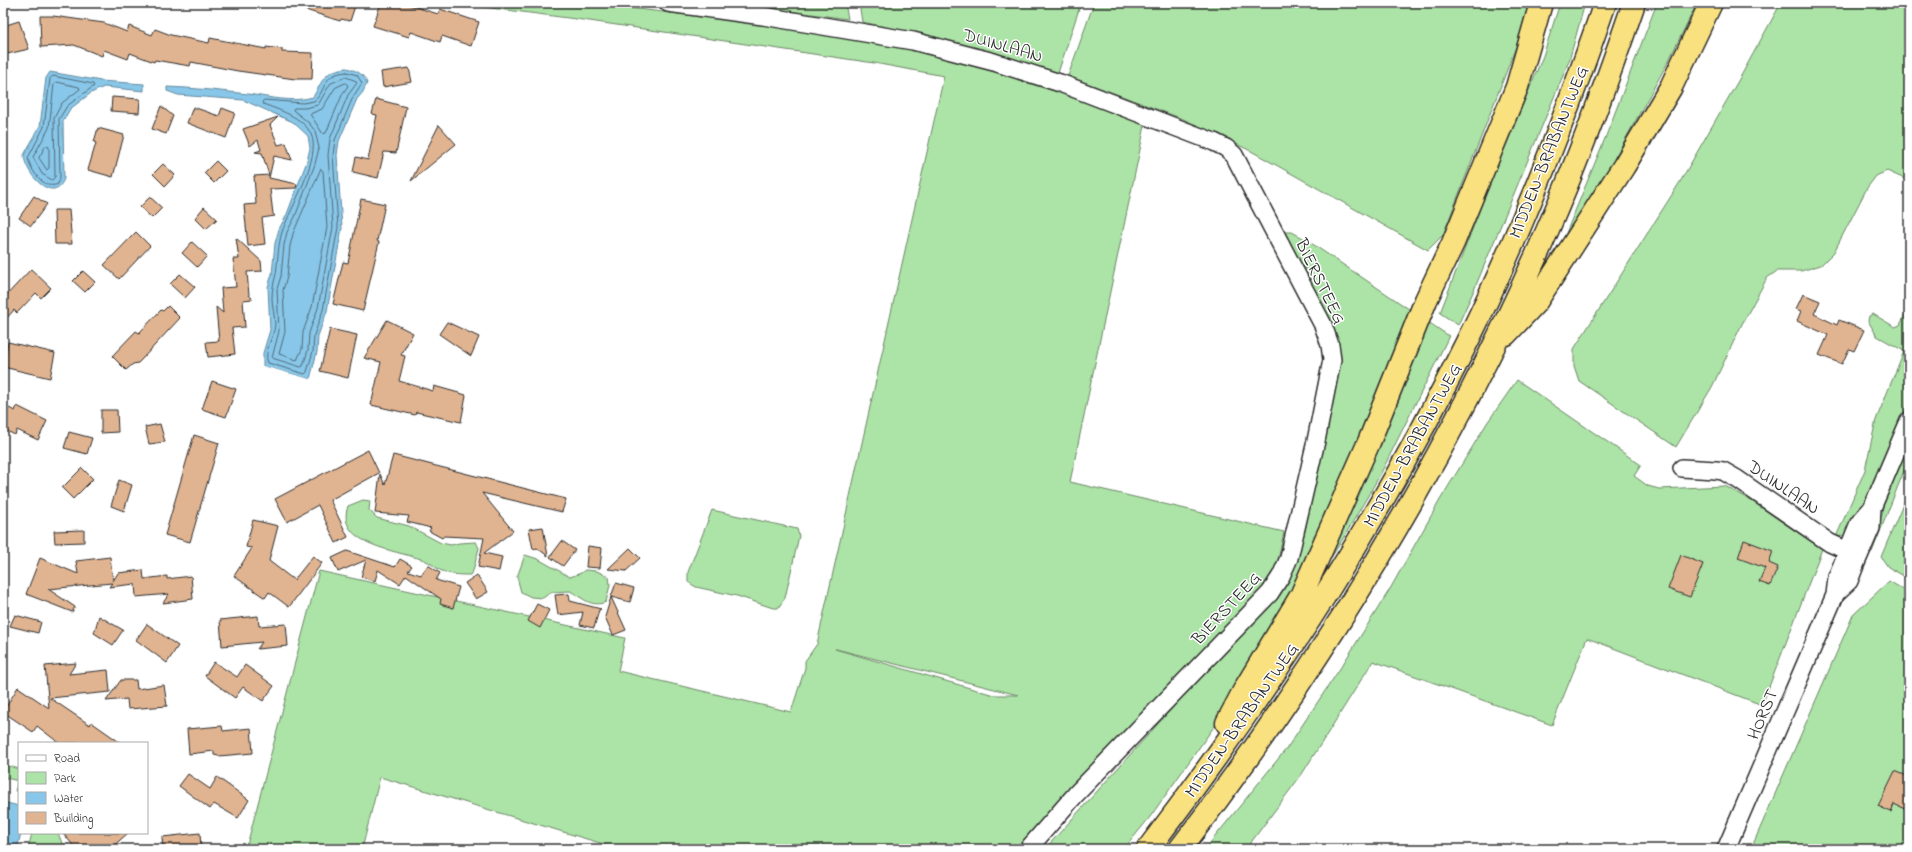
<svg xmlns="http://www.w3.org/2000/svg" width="1912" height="852" viewBox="0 0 1912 852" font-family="'Indie Flower',sans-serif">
	<rect width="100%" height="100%" fill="#fff"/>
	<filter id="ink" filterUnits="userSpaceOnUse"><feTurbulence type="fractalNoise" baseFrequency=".025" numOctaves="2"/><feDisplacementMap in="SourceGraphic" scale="8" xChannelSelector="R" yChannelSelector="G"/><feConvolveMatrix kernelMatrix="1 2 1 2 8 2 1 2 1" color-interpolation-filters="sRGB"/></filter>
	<g filter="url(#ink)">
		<!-- green -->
		<path fill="#ace3a6" stroke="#6c8768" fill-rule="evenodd" d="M452,3H586L757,23L913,48L1054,89L1146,121L1070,482L1284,532L1275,574L1269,584L1023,849H620L380,777L362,849H246L319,571L625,638L618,671L791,712L805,668V661L817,644L944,76L874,63L576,19ZM835,649H836L1018,695H994Z
			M705,3H845L848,19L768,8Z
			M859,3H1081L1058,73L933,37L862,22Z
			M1094,3H1533L1443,235L1428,250L1251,151L1183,119L1068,76Z
			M1560,3H1585L1569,61L1474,290L1458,325L1440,313L1485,196L1543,56Z
			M1657,3H1697L1668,62L1563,252L1559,250L1606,136Z
			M1781,3H1909V181L1887,171L1876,176L1867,188L1834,252L1821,265L1801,271H1777L1767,278L1742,324L1712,387L1676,447L1579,381L1574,366V349L1680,182L1742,74Z
			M1282,232H1292L1305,239L1449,336L1380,475L1344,537L1313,587L1150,817L1124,849H1045L1212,664L1296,562L1305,531L1340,347Z
			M1909,306V401L1853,528L1848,535L1836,537L1865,470L1876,420L1904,351L1877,336L1868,321L1869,316L1873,314L1895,327L1900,325Z
			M1517,380L1641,465L1634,476L1648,486L1659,489L1725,486L1753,502L1822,549L1762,705L1587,638L1552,725L1373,661L1302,774L1246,849H1205L1287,748L1343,664L1390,589L1440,500L1487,423Z
			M1909,441V458L1872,552L1866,549L1882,515L1883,505Z
			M1909,490V579L1888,567L1881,557Z
			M363,500L370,501L369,510L377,518L409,526L441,543L451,545L459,543L476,542L479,548L473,571L470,575C459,575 450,575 440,570C434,567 430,562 424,560C400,551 334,545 348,506Z
			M712,510L797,529L799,536L785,598L778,608H773L737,596L696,587L688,582V572Z
			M525,555L538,559L570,577L581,573L585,570L597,571L609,577L610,585L606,602C591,608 583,598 570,591L551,592L543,598L531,597L521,592L517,577Z
			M1889,581L1909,593V849H1751L1853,615Z
			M3,764L19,769V791H15L18,781L3,777Z
			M32,833H58L62,843L77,849H28Z"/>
		<!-- water -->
		<path fill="#88c7e9" stroke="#63899d" d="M347,68C357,71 363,73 367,83L363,92L357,99L339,141L337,155L342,228L327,311L318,336L317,352L310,379L263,366V353L270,330L268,287L272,274L275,243L279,229L287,214L307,161L310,148L308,136L293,122L243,100L178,95L167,91V87C195,88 221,91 248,94C269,97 292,103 313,97C324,79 323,71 347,68Z
			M50,72L101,81L144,84V91L104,87L91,93L70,109L63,121L64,179C53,206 24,172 24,155L40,126L46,78Z
			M3,802L19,806V833H21L17,849H3Z"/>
		<!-- pier -->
		<path fill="#fff" d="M263,366L310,379V381L262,368Z"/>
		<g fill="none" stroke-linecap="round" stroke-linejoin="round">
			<!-- shore -->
			<path stroke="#506977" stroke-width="1" d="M347,72L357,75L362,83L353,97L335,140L333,155L338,227L323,310L314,335L313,351L307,372L305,374L268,363C263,351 274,337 275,325C275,316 272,307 272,298C272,289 274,282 276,274C278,260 278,245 282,232C290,209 322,157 311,134C303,117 279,110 263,104L262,102L264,100L303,103L314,101C328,90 320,74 347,72Z
				M53,76L93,84L94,86L67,106L59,119L60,178L58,184C44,191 30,169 28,158L44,127L50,79Z
				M346,77L354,80L357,83L348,95L330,139L328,155L333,227L318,308L309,333L308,350L303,366L301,367L272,358L279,331L277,289L281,276L284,245L287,232L295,217L315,164L319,148L315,131L309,123L293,110L294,108H305L318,105L330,84Z
				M57,82L79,87L80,89L62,103L54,118L55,177L52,180L42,174L33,157L49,128L54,84Z
				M346,83L348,86L343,93L326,133L323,134L310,114L322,109L335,88Z
				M46,146L49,147V168L47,170L39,158Z
				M321,169L323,171L327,227L312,307L303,332L302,349L297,360L279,354L285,332L283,290L287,277L290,246L293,234Z"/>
		</g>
		<!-- building -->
		<path fill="#e1b491" stroke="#2b2b2b" d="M293,3H356L350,21L341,19L340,21L293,6Z
			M381,3H403L438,14L440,9L479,22L471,46L442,36L440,42L411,32L409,37L373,26Z
			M40,16H53L104,23L127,32L129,26L152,35L155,29L171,35L209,43L210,38L266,49V47L282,49V52L313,53L312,79H295L238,71L191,62L190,66L155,60L154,62L130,53L128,59L104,50L102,56L74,45L41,47Z
			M19,21L29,49L3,55V26Z
			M409,68L412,82L383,87L381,72Z
			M112,97L140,99L139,113L111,111Z
			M376,99L406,107L396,153L384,152L378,178L353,172L356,157L368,160L377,115L372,114Z
			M161,106L173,116L166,134L152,129Z
			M193,107L219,116L222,108L235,113L226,138L187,123Z
			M278,117L270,125L278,145L286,143L292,160L274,156L269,178L297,184L296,188L270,189L273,214L275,216L262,218L265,244L248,246L244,205L256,204L254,176L269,175L262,153L255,152L261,150L258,140L250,146L243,129Z
			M439,125L456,144L411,181Z
			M98,128L124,135L113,177L88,170L96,143L94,142Z
			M216,161L226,171L214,183L204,173Z
			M163,164L175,175L165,186L153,174Z
			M34,196L47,204L31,226L19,218Z
			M150,197L162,208L152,218L140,207Z
			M361,199L385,204L377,241L379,242L363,311L333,304L343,262L348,263Z
			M204,207L217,219L206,229L195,218Z
			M54,210H69L72,244H55Z
			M136,232L150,246L119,279L104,265Z
			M236,238L261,261L262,271L247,272L249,295L253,299L243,300L245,327L232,328L235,354L208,357L206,342L219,341L216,307L223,313L221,288L236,287L233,259H239Z
			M192,242L207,256L197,267L182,253Z
			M31,269L51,288L41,298L36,293L17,313L14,310L3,322V299Z
			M83,271L95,282L85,292L73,281Z
			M180,274L195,287L185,298L170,284Z
			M1803,294L1820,301L1814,314L1837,325L1839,320L1864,330L1854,351L1849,349L1842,364L1819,355L1828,335L1797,321L1801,311L1796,309Z
			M168,306L180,318L142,359L138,363L133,364L126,370L112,356L136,331L139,333L161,310L163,311Z
			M387,320L413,333L401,355L405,356L399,381L433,391L434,386L466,395L461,422L416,412L415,415L371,405L381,362L364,358Z
			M447,322L479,337L471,356L439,334Z
			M330,329L357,335L348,378L320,371Z
			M8,342L55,353L50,378L3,367Z
			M212,381L236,389L226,417L202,409Z
			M3,405L15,411L17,406L47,421L38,440L17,430L15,435L3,429Z
			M101,410H117L118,432L101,433Z
			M160,424L165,442L149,444L145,427Z
			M69,432L92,438L87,454L64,448Z
			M194,435L219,443L190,542L165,535Z
			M368,450L379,473L330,500L348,537L336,543L318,505L287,522L275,499Z
			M393,455L566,499L562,512L482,493L513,531L484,553L502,557L499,571L478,567L484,538L444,536L442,538L429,531L431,528L407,522L409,516L375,513L380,474L385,485Z
			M82,468L93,479L73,499L62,488Z
			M119,480L132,485L124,511L111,506Z
			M253,520L278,526L269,561L294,580L313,556L322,563L289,607L269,592L265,598L234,576L252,548L246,547Z
			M543,527L548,556L537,548L533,549L529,529Z
			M84,530V542L55,543L54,531Z
			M1744,540L1773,551L1769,563L1778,567L1770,586L1759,582L1765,568L1738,558Z
			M562,541L575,550L563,566L550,557Z
			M588,546L602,548L600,568L586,567Z
			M630,548L640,558L626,571L608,569Z
			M347,551L395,567L400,559L412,566L408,571L421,575L428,565L440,573L436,580L459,587L453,608L440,604L441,599L406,575L400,584L378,570L375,581L361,577L366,560L338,572L332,558Z
			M1681,555L1703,564L1690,597L1668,589Z
			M110,557L113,581L118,573L143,570L144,579L167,576V579L191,576L193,599L163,603L169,594L136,597L135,584L109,587L112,583L48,589L75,607L72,612L26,594L40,558L78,574L76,561Z
			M477,575L488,592L476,599L465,583Z
			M616,583L634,588L630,602L611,597Z
			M569,594L570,601L601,609L599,610L594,628L580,625L583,612L558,615L555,595Z
			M611,597L626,630L613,635L605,617Z
			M537,604L549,610L540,628L528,621Z
			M15,615L41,622L38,633L10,626Z
			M99,616L123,630L113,645L94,633Z
			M258,616L259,626L286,624L288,646L257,649L262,642L222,646L220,620Z
			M147,624L178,646L167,663L136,640Z
			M214,662L237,677L245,665L274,686L263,701L243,687L235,698L205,676Z
			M76,663L69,674L108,670L110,692L50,698L90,725L91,722L121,743H59L37,726L33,732L3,712L18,687L49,708L45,666Z
			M121,680H136L137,689L164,685L167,706L128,709L127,699L106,701Z
			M222,726L223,731L251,728L253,753L219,756L214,755V751L189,754L187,729Z
			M1895,771L1909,777V811L1894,804L1891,812L1878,806Z
			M188,774L210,789L217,777L249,800L238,818L214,804L210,809L179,786Z
			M63,833H128L110,849H76Z
			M200,833L201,849H163L162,837Z"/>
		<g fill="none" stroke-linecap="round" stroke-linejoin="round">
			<!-- minor casing -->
			<g stroke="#2b2b2b" stroke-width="20">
				<path id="minor" d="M668,3L763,16L913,41L994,62L1060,83L1214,142L1226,148L1234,155L1323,325L1330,345L1332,360L1316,441L1289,558L1281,576L1270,593L1076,794L1028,849
					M1682,468L1716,470L1723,471L1737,479L1830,543L1859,556
					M1836,593L1849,581L1856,563L1871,528L1872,508L1909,421
					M1726,849L1835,595L1837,577L1859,523L1872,508"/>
			</g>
			<!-- highway casing -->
			<g stroke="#2b2b2b" stroke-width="25">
				<path id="highway" d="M1506,334L1536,302L1624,166L1671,87L1711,3
					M1227,723L1246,687L1301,596L1369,442L1426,300L1453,243L1517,87L1541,3
					M1148,849C1272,686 1380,520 1470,336C1523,228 1566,116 1605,3
					M1180,849C1327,658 1452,450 1548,229C1580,156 1608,79 1634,3"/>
			</g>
			<!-- minor -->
			<use href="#minor" stroke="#fff" stroke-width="17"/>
			<!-- highway -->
			<use href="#highway" stroke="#fae180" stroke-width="22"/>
		</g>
	</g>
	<g text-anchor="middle" stroke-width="3" stroke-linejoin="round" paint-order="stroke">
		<!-- street labels -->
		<g font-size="18" fill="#2b2b2b" stroke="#fff">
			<text transform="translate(1003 45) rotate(16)" y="6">DUINLAAN</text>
			<text transform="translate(1548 152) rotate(-68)" y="6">MIDDEN-BRABANTWEG</text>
			<text transform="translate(1321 281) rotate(64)" y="6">BIERSTEEG</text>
			<text transform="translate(1412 445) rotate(-61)" y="6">MIDDEN-BRABANTWEG</text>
			<text transform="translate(1784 487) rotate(34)" y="6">DUINLAAN</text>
			<text transform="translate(1226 608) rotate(-47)" y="6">BIERSTEEG</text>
			<text transform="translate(1762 714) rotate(-67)" y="6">HORST</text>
			<text transform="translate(1241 720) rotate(-55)" y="6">MIDDEN-BRABANTWEG</text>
		</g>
	</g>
	<!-- margin -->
	<rect width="1912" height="852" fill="none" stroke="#fff" stroke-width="16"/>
	<rect x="8" y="8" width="1896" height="836" fill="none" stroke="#2b2b2b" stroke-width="1.5" filter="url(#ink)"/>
	<!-- legend -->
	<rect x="18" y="742" width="130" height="92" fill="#ffffff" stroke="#aaaaaa"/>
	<rect x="26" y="755" width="20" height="6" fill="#ffffff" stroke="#aaaaaa"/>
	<text x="54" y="762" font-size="12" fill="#2b2b2b">Road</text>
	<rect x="26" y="772" width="20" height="12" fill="#ace3a6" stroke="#aaaaaa"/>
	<text x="54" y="782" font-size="12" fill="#2b2b2b">Park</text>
	<rect x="26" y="792" width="20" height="12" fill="#88c7e9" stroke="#aaaaaa"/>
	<text x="54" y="802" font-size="12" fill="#2b2b2b">Water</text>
	<rect x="26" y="812" width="20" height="12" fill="#e1b491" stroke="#aaaaaa"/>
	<text x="54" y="822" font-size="12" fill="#2b2b2b">Building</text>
</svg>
